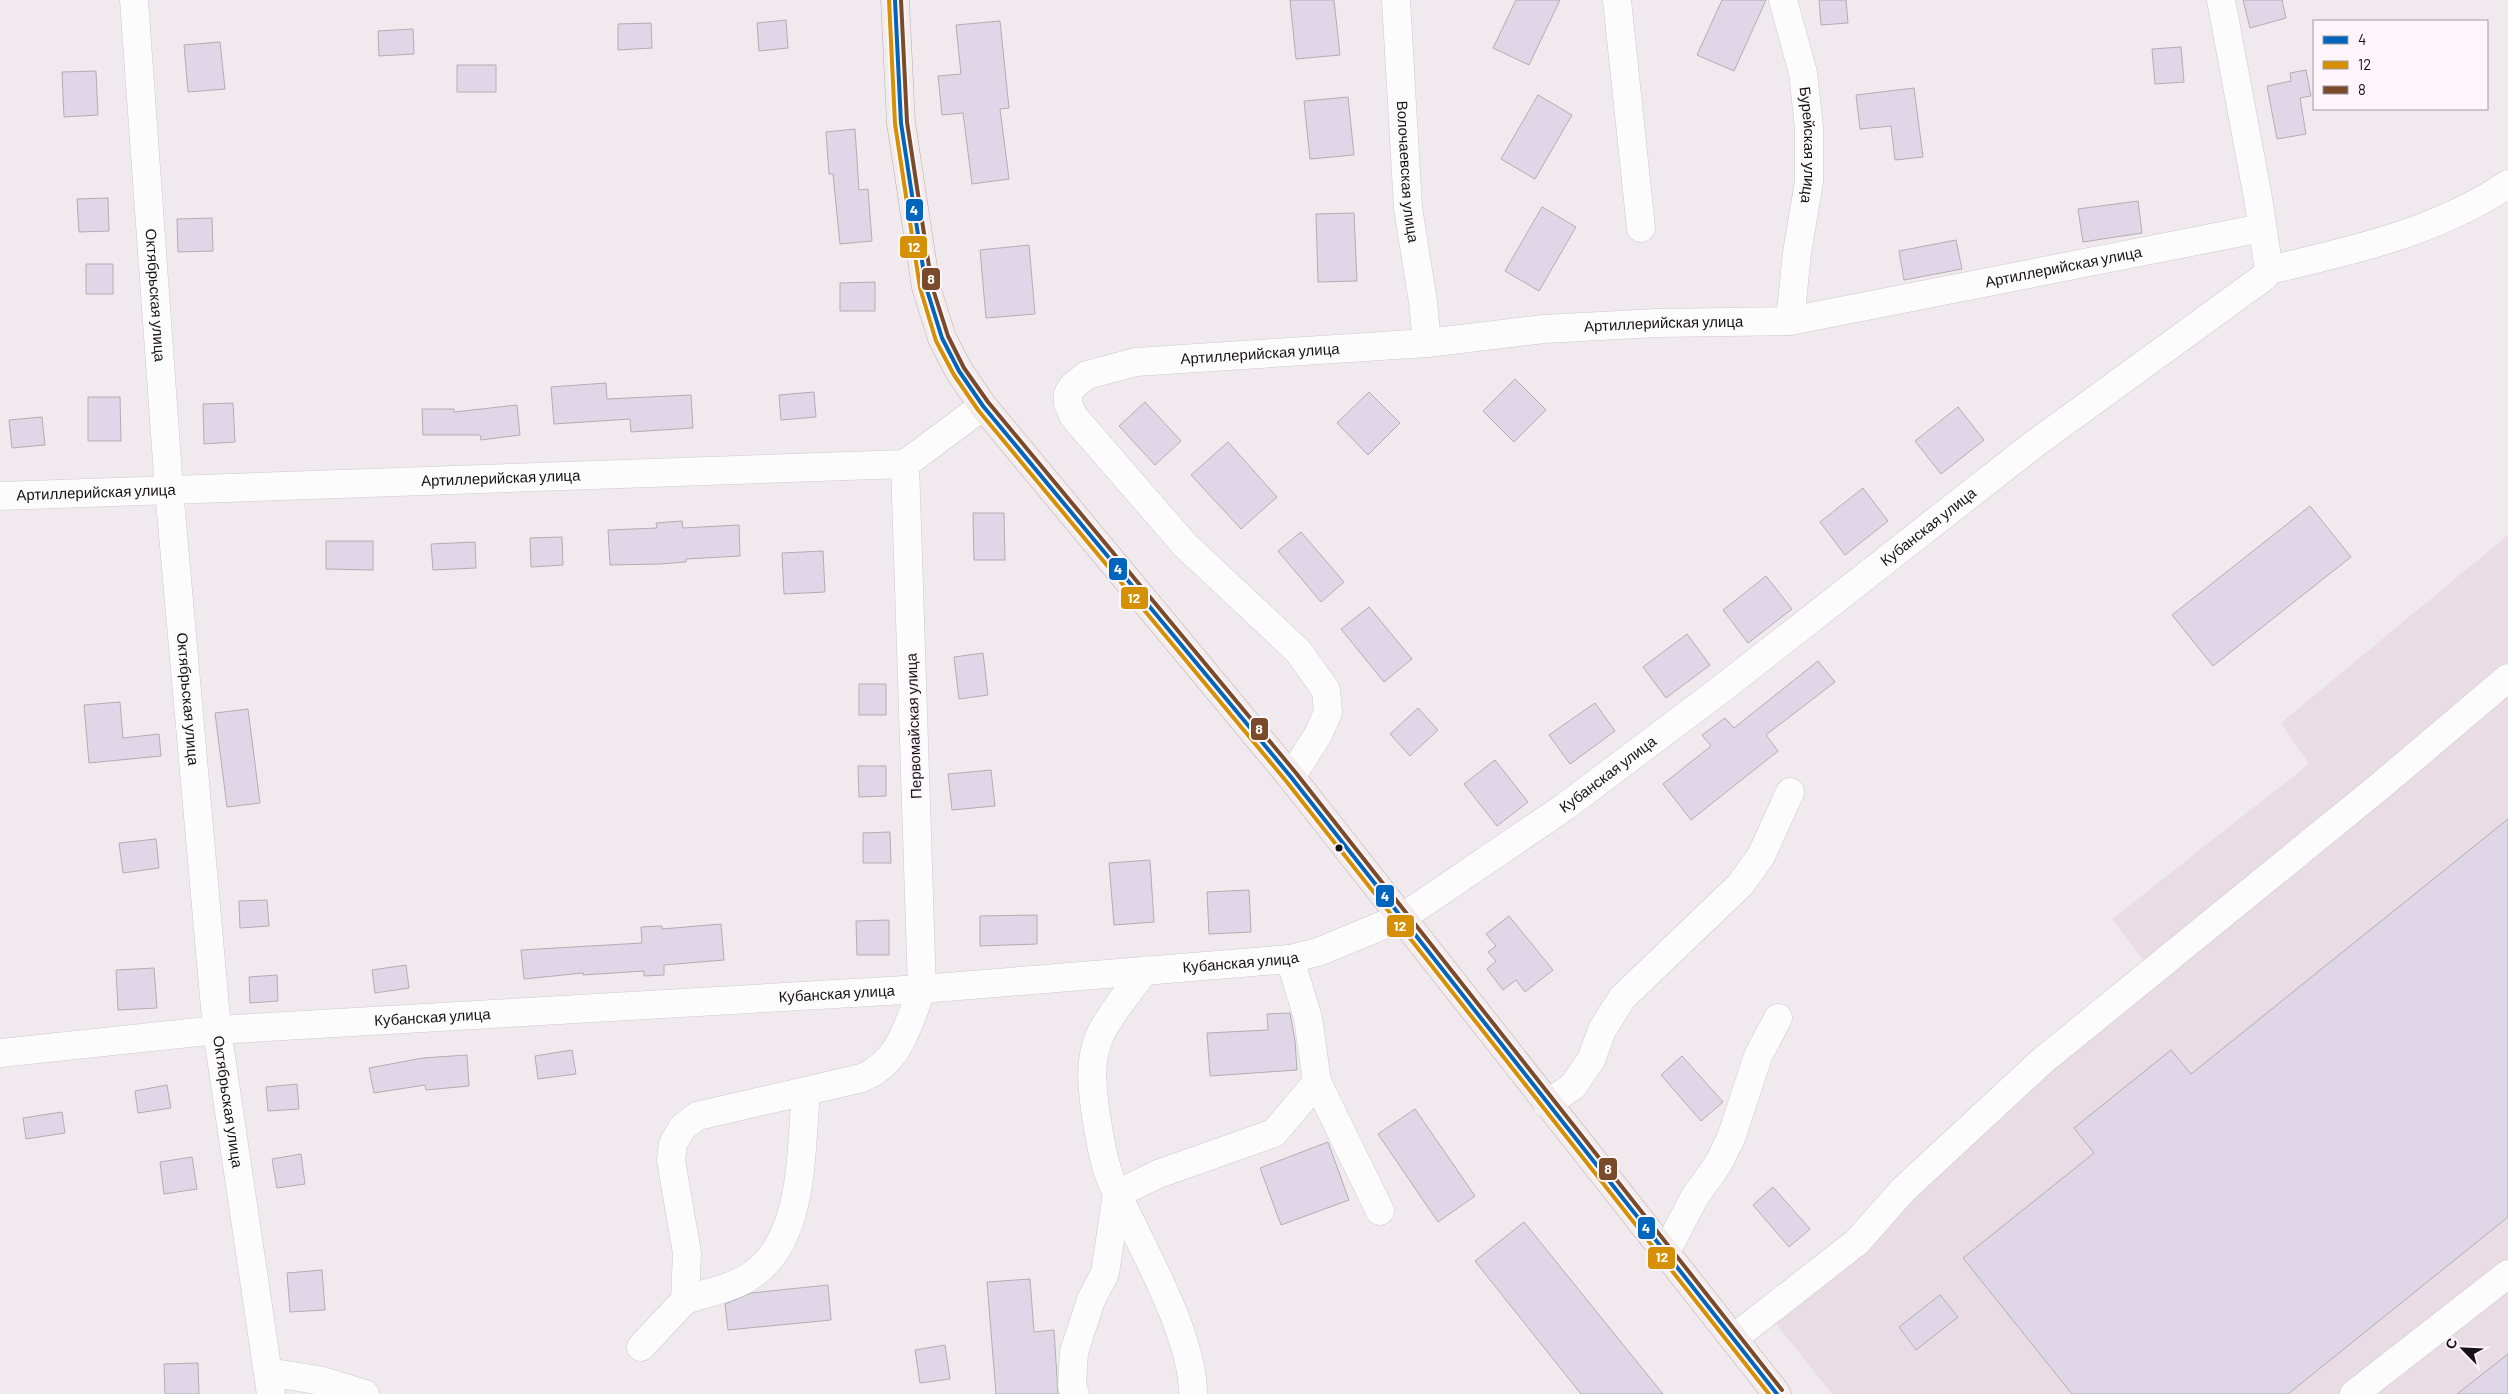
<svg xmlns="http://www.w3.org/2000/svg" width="2508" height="1394" viewBox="0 0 2508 1394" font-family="Barlow,sans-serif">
	<rect width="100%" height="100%" fill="#f0eaee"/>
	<!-- built -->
	<path fill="#e9dce5" d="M2508,535V1394H1832L1766,1311L2148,966L2112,919L2309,764L2281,723Z"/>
	<!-- building -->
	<path fill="#dfd6e7" stroke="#b1aeb2" d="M1290,0H1334L1340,55L1296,59Z
		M1516,0H1560L1529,65L1493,48Z
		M1722,0H1766L1734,71L1697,55Z
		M1819,0H1846L1848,23L1821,25Z
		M2243,0H2282L2286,18L2250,28Z
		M786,20L788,48L759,51L757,23Z
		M1000,21L1009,108L1000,109L1009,179L972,184L963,113L942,115L938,76L961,74L956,25Z
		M651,23L652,48L618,50V24Z
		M413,29L414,54L379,56L378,31Z
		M220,42L225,89L188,92L184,45Z
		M2181,47L2184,82L2155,84L2152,49Z
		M457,65H496V92H457Z
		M2306,70L2311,96L2300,98L2306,134L2277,139L2267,86L2291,81L2290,73Z
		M96,71L98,115L64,117L62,72Z
		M1914,88L1923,157L1895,160L1891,126L1860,129L1856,95Z
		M1538,95L1572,115L1535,179L1501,159Z
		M1348,97L1354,155L1310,159L1304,101Z
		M855,129L859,190L868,189L872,241L840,244L833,174H829L826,132Z
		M108,198L109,231L79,232L77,199Z
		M2138,201L2142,233L2083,242L2078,209Z
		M1542,207L1576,227L1539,291L1505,271Z
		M1354,213L1357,281L1318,282L1316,214Z
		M212,218L213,251L178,252L177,219Z
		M1956,240L1962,269L1904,280L1899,251Z
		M1029,245L1035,314L986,318L980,250Z
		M86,264H113V294H86Z
		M875,282V311H840V283Z
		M1515,379L1546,410L1514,442L1483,411Z
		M606,383L607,399L691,395L693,428L631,432L630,419L554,424L551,387Z
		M814,392L816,417L781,420L779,395Z
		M1369,392L1400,423L1368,455L1337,423Z
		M88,397H120L121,441H88Z
		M1145,402L1181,441L1155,465L1119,426Z
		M233,403L235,442L204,444L203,404Z
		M517,405L520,435L481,440L480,435H423L422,409H454V412Z
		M1958,407L1984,440L1941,474L1915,441Z
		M42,417L45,445L12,448L9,420Z
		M1228,442L1277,497L1241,529L1191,475Z
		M1863,488L1888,521L1845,555L1820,522Z
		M2310,506L2351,557L2213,666L2172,615Z
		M973,513H1004L1005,560H974Z
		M682,521L683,528L739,525L740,556L686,559V562L660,564L610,565L608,530L657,528L656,523Z
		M1301,532L1344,582L1321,602L1278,551Z
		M562,537L563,565L531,567L530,538Z
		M326,541H373V570L326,569Z
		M475,542L476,568L433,570L431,544Z
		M823,551L825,592L784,594L782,553Z
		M1766,576L1792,609L1748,643L1723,610Z
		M1369,607L1412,659L1384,682L1341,629Z
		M1687,634L1710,665L1666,698L1643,667Z
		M983,653L988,695L959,699L954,657Z
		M1818,661L1835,682L1766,735L1778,751L1691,820L1663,784L1711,746L1702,735L1725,718L1734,728Z
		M859,684H886V715H859Z
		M120,702L123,738L159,734L161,756L89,763L84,705Z
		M1595,703L1615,731L1570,764L1549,735Z
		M1418,708L1438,730L1410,756L1390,734Z
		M248,709L260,803L227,807L215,713Z
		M1495,760L1528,802L1497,826L1464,784Z
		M858,766H886V796L859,797Z
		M991,770L995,806L952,810L948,774Z
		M2508,819V1217L2288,1394H2072L1963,1258L2094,1153L2074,1128L2171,1050L2191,1074Z
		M890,832L891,863H863V833Z
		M156,839L159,868L123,873L119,843Z
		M1150,860L1154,922L1114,925L1109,863Z
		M1249,890L1251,932L1209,934L1207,892Z
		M267,900L269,926L240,928L239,901Z
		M1037,915V944L980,946V916Z
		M1509,916L1553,970L1525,992L1516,980L1503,990L1487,969L1496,961L1488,952L1496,946L1486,934Z
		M889,920V955H857L856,921Z
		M721,924L724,960L664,965V975L644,976V971L583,975V973L524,979L521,950L642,943L641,927L662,926V929Z
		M406,965L409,988L375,993L372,970Z
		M154,968L157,1008L118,1010L116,970Z
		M277,975L278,1001L250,1003L249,977Z
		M1290,1013L1295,1041L1297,1070L1210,1076L1207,1033L1268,1030L1267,1014Z
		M572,1050L576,1074L538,1079L535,1056Z
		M467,1055L469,1086L426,1090L425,1085L374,1093L369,1068L423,1058Z
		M1682,1056L1723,1102L1701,1121L1661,1075Z
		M297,1084L299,1109L268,1111L266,1087Z
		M167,1085L171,1108L138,1113L135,1091Z
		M1415,1109L1475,1196L1438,1222L1378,1134Z
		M62,1112L65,1133L26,1139L23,1118Z
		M1328,1142L1349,1200L1281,1225L1260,1168Z
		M301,1154L305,1184L277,1188L272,1159Z
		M192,1157L197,1189L164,1194L160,1162Z
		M1773,1187L1810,1229L1789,1247L1753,1205Z
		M1524,1222L1650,1378L1663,1394H1581L1475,1261Z
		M322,1270L325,1310L290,1312L287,1273Z
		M1030,1279L1034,1332L1054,1330L1058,1394H996L987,1282Z
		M828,1285L831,1320L728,1330L725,1304L751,1293Z
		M1940,1295L1958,1317L1916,1350L1899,1327Z
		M945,1345L950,1379L920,1383L915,1350Z
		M2508,1354V1394H2457Z
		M198,1363L199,1394H165L164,1364Z"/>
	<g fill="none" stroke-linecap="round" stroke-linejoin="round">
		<!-- minor casing -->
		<g stroke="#cdc8cb" stroke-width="29">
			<g id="minor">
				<path id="s1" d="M134,0L169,489L217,1030L271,1394"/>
				<path id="s2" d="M1396,0L1408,208L1423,302L1427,343"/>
				<path d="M1617,0L1641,228"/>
				<path id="s3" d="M1783,0L1803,73L1809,127V182L1797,253L1790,321"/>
				<path d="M2269,270C2351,251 2437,232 2508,184"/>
				<path id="s4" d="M0,496L905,464L983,406"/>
				<path id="s5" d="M1291,777L1318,735L1328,712L1326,690L1298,651L1185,545L1074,417L1068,404V394L1073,386L1087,375L1136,362L1427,343L1544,329L1657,323L1790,321L2262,228"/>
				<path d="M1290,959L1308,1018L1317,1082L1380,1211"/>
				<path d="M1145,970C1130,991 1111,1012 1100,1035C1089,1060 1092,1084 1095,1109C1099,1134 1103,1164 1114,1187C1139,1243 1193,1333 1193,1394"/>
				<path id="s6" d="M0,1053L217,1030L922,989L1290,959L1318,952L1403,917L1566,806L1724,687L2033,445L2264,277L2269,270L2258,198L2221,0"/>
				<path d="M1547,1104L1573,1086L1591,1060L1602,1030L1622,998L1740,885L1761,856L1790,792"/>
				<path d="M1666,1252L1694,1198L1718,1164L1731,1138L1758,1056L1778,1018"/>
				<path d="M685,1300C703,1294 723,1290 740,1282C806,1251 800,1153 806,1092"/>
				<path d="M1734,1338L1857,1242L1903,1190L2041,1062L2379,787L2508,678"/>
				<path d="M641,1347L685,1300L687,1253L671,1160L673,1144L682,1128L697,1116L862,1078C901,1061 907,1026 922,989L905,464"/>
				<path d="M268,1372L323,1381L365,1394"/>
				<path d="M1075,1394L1072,1386L1074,1352L1091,1300L1105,1273L1117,1194L1158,1174L1274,1133L1317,1082"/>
				<path d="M2354,1394L2508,1274"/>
			</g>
		</g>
		<!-- major casing -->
		<g stroke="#baadb0" stroke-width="29">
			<path id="major" d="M895,0L901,123L926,287L942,338L959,371L983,406L1291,777L1777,1394"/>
		</g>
		<!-- minor -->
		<use href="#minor" stroke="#fdfcfc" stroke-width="28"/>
		<!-- major -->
		<use href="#major" stroke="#f3eced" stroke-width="28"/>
		<!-- bus-1 casing -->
		<g stroke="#fdf5fb" stroke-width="8">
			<path id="bus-1" d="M895,0L901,123L926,287L942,338L959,371L983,406L1291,777L1777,1394"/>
		</g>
		<!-- bus-2 casing -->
		<g stroke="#fdf5fb" stroke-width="8">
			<path id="bus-2" d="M889,0L895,124L920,288L936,341L954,375L978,410L1286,781L1769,1394"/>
		</g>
		<!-- bus-3 casing -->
		<g stroke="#fdf5fb" stroke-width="8">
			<path id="bus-3" d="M901,0L907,122L932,286L948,336L964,368L988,402L1296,773L1782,1390"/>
		</g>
		<!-- bus-1 -->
		<use href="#bus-1" stroke="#0065bd" stroke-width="4"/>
		<!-- bus-2 -->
		<use href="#bus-2" stroke="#d59003" stroke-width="4"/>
		<!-- bus-3 -->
		<use href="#bus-3" stroke="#7a4b2a" stroke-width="4"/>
	</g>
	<!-- markers -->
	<circle fill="#171215" stroke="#fdf5fb" stroke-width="2" cx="1339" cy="848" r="4.5"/>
	<g text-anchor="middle" stroke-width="4" stroke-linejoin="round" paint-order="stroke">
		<!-- street labels -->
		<g font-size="15" fill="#171215" stroke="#fdf5fb">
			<text dy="5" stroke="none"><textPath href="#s3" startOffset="148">Бурейская улица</textPath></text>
			<text dy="5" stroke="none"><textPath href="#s2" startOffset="172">Волочаевская улица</textPath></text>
			<text dy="5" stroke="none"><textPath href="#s5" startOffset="1506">Артиллерийская улица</textPath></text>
			<text dy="5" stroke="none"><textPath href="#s1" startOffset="296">Октябрьская улица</textPath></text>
			<text dy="5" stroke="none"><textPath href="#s5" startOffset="1101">Артиллерийская улица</textPath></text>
			<text dy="5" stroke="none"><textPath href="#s5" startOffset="696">Артиллерийская улица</textPath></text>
			<text dy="5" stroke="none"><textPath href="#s4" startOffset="501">Артиллерийская улица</textPath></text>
			<text dy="5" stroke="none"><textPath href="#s4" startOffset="96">Артиллерийская улица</textPath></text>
			<text dy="5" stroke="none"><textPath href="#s6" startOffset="2069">Кубанская улица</textPath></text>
			<text dy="5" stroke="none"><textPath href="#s1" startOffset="701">Октябрьская улица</textPath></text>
			<text transform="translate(914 726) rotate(-92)" y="5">Первомайская улица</text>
			<text dy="5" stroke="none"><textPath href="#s6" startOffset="1664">Кубанская улица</textPath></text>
			<text dy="5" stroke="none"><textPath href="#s6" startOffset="1244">Кубанская улица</textPath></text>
			<text dy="5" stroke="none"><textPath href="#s6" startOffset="839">Кубанская улица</textPath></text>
			<text dy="5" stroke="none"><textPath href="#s6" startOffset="434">Кубанская улица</textPath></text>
			<text dy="5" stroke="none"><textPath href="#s1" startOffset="1106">Октябрьская улица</textPath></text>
		</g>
	</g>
	<g stroke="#fdf5fb" stroke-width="2">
		<rect x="905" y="198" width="19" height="24" rx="5" fill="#0065bd"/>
		<rect x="899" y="235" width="29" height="24" rx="5" fill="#d59003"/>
		<rect x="921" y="267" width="20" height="24" rx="5" fill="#7a4b2a"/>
		<rect x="1108" y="557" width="20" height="24" rx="5" fill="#0065bd"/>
		<rect x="1120" y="586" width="29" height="24" rx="5" fill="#d59003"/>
		<rect x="1250" y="717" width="19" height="24" rx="5" fill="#7a4b2a"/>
		<rect x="1375" y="884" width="20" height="24" rx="5" fill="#0065bd"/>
		<rect x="1386" y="914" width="29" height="24" rx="5" fill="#d59003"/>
		<rect x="1598" y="1157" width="20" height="24" rx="5" fill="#7a4b2a"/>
		<rect x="1637" y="1216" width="19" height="24" rx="5" fill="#0065bd"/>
		<rect x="1647" y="1246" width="29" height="24" rx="5" fill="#d59003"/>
	</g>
	<g font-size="14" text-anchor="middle" font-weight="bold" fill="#fff">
		<text x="914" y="215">4</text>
		<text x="914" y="252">12</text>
		<text x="931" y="284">8</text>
		<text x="1118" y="574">4</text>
		<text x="1134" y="603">12</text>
		<text x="1259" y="734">8</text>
		<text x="1385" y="901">4</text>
		<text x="1400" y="931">12</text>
		<text x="1608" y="1174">8</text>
		<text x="1646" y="1233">4</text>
		<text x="1662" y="1262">12</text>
	</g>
	<!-- legend -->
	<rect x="2313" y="20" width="175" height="90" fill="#fdf5fb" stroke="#a19a9f"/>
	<rect x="2323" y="36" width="25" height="8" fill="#0065bd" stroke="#a19a9f"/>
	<text x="2358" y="45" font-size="15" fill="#171215">4</text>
	<rect x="2323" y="61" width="25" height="8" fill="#d59003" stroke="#a19a9f"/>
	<text x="2358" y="70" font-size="15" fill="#171215">12</text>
	<rect x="2323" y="86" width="25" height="8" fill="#7a4b2a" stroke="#a19a9f"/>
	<text x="2358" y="95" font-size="15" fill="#171215">8</text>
	<!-- north arrow -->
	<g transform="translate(2463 1349) rotate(294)" stroke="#fdf5fb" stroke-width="4" paint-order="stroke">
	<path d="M0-4L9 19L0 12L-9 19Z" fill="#171215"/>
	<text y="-8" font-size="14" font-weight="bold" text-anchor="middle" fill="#171215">С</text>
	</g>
</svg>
